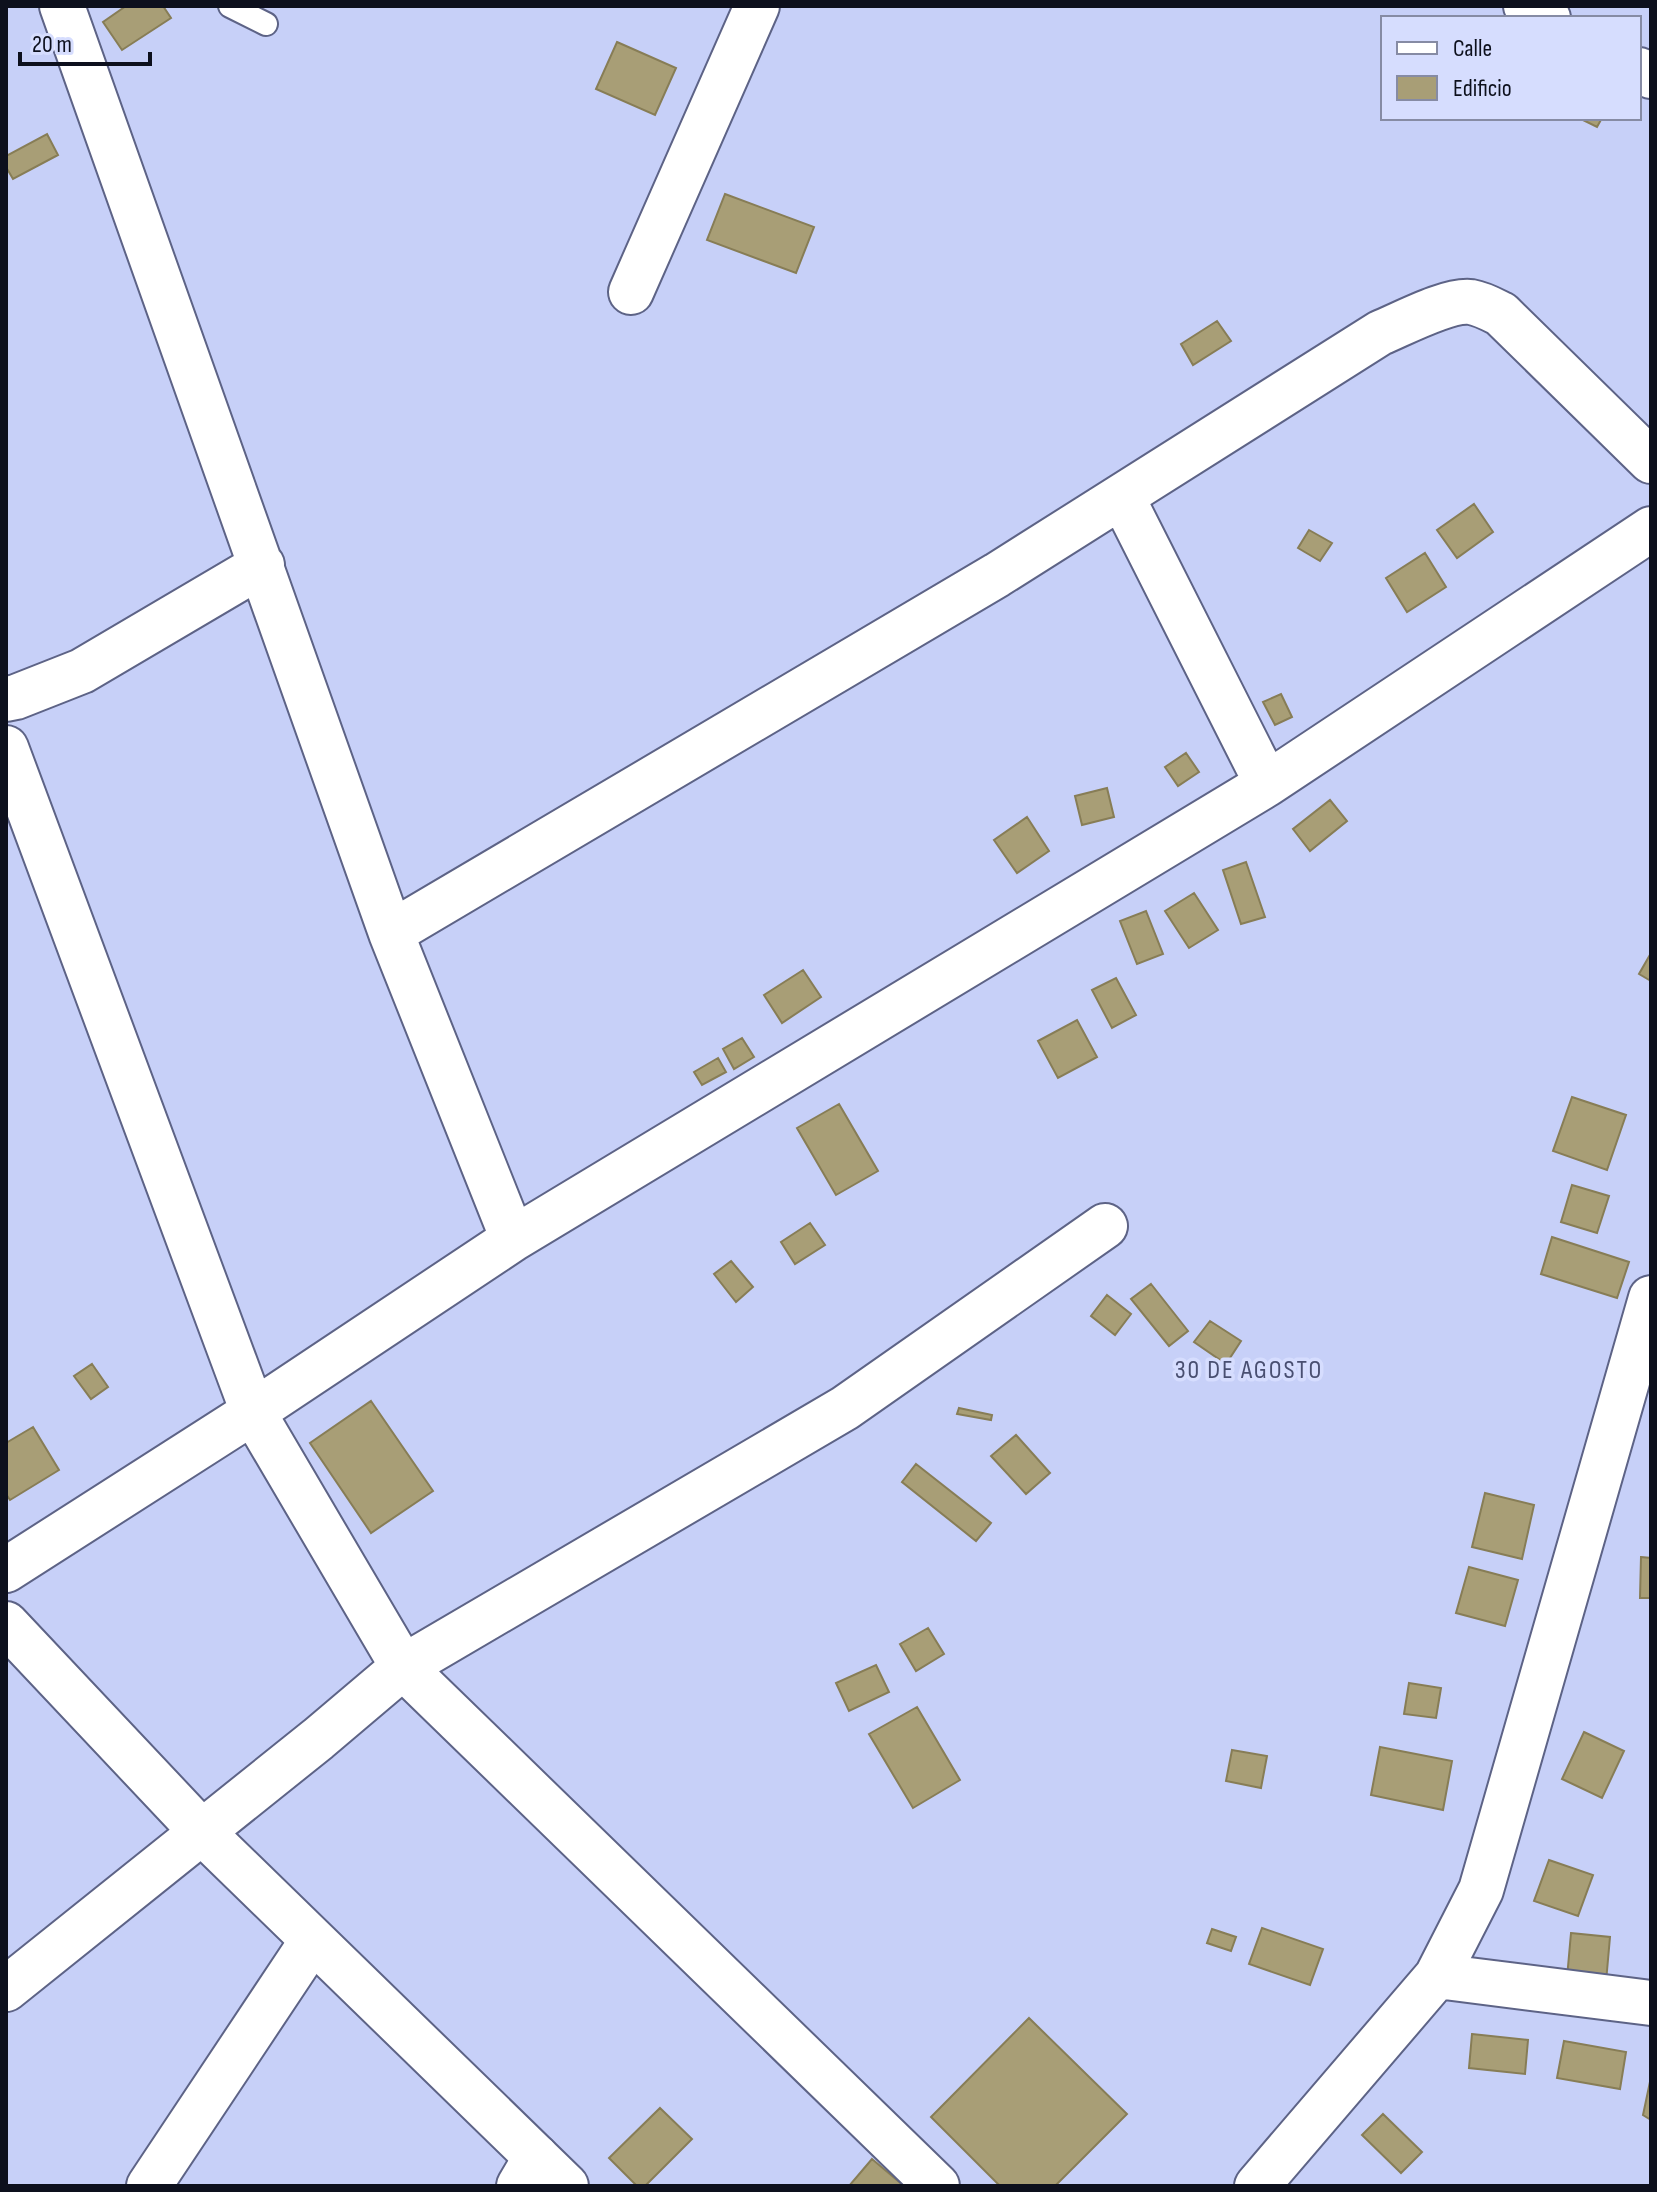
<svg xmlns="http://www.w3.org/2000/svg" width="1657" height="2192" viewBox="0 0 1657 2192" font-family="'Sofia Sans Condensed',sans-serif">
	<rect width="100%" height="100%" fill="#c7d0f8"/>
	<!-- building -->
	<path fill="#a89e76" stroke="#877d56" stroke-width="2" d="M126,6H163L171,18L122,50L103,22Z
		M617,42L676,68L655,115L596,89Z
		M1579,118H1602L1597,127Z
		M47,134L58,155L13,179L6,167V156Z
		M725,194L814,227L796,273L707,240Z
		M1217,321L1231,341L1193,365L1181,344Z
		M1474,504L1493,532L1457,558L1437,530Z
		M1309,530L1332,543L1320,561L1298,548Z
		M1425,553L1446,587L1407,612L1386,578Z
		M1281,694L1292,717L1275,725L1263,702Z
		M1186,753L1199,772L1178,786L1165,767Z
		M1107,788L1114,817L1082,825L1075,796Z
		M1330,800L1347,821L1310,851L1293,829Z
		M1027,817L1049,851L1017,873L994,840Z
		M1246,862L1265,917L1241,924L1223,870Z
		M1194,893L1218,930L1189,948L1165,911Z
		M1146,911L1163,954L1137,964L1120,921Z
		M1651,953V981L1639,974Z
		M803,970L821,997L782,1023L764,995Z
		M1116,978L1136,1015L1112,1028L1092,990Z
		M1077,1020L1097,1057L1058,1078L1038,1041Z
		M742,1038L754,1057L734,1069L723,1049Z
		M718,1058L726,1072L702,1085L694,1072Z
		M1572,1097L1626,1115L1607,1170L1553,1151Z
		M839,1104L878,1171L836,1195L797,1128Z
		M1572,1185L1609,1196L1597,1233L1561,1222Z
		M810,1223L825,1245L795,1264L781,1242Z
		M1552,1237L1629,1262L1617,1298L1541,1274Z
		M731,1261L753,1287L736,1302L714,1274Z
		M1151,1284L1188,1331L1169,1346L1131,1299Z
		M1107,1295L1131,1314L1115,1335L1091,1316Z
		M1210,1321L1241,1341L1226,1364L1194,1342Z
		M92,1364L108,1387L91,1399L74,1376Z
		M371,1401L433,1491L371,1533L310,1443Z
		M959,1408L992,1415L991,1420L957,1414Z
		M33,1427L59,1470L10,1500L6,1494V1443Z
		M1016,1435L1050,1473L1026,1494L991,1456Z
		M916,1464L991,1523L976,1541L902,1482Z
		M1485,1493L1534,1505L1522,1559L1472,1547Z
		M1641,1557L1651,1558V1598H1640Z
		M1469,1567L1518,1580L1505,1626L1456,1613Z
		M928,1628L944,1654L916,1671L900,1644Z
		M876,1665L889,1692L849,1711L836,1683Z
		M1409,1683L1441,1688L1436,1718L1404,1714Z
		M917,1707L960,1780L913,1808L869,1734Z
		M1584,1732L1624,1751L1602,1798L1562,1779Z
		M1380,1747L1452,1761L1443,1810L1371,1795Z
		M1232,1750L1267,1756L1261,1788L1226,1781Z
		M1549,1860L1593,1875L1578,1916L1534,1901Z
		M1262,1928L1323,1949L1310,1985L1249,1964Z
		M1212,1929L1236,1937L1231,1951L1207,1943Z
		M1571,1933L1610,1937L1606,1982L1567,1978Z
		M1029,2018L1127,2114L1055,2186H1000L931,2117Z
		M1472,2034L1528,2040L1525,2074L1469,2068Z
		M1564,2041L1626,2052L1620,2089L1557,2078Z
		M1651,2077V2120L1643,2115Z
		M660,2108L692,2139L645,2186H637L609,2158Z
		M1383,2114L1422,2152L1401,2173L1362,2135Z
		M872,2159L904,2186H849Z"/>
	<g fill="none" stroke-linecap="round" stroke-linejoin="round">
		<!-- service casing -->
		<g stroke="#5d6386" stroke-width="26">
			<path id="service" d="M230,6L266,24"/>
		</g>
		<!-- minor casing -->
		<g stroke="#5d6386" stroke-width="48">
			<path id="minor" d="M62,6L391,933L513,1239
				M1526,6L1548,18
				M1639,70L1651,76
				M631,292L757,6
				M1122,497L1267,784
				M6,699L16,697L82,671L262,565
				M6,748L253,1412L403,1667L937,2186
				M391,933L997,575L1380,333C1402,324 1448,299 1471,302C1482,304 1491,309 1501,314L1651,461
				M6,1570L253,1412L513,1239L1267,784L1651,529
				M1437,1976L1651,2003
				M6,1989L318,1739L403,1667L845,1408L1105,1226
				M149,2186L312,1941
				M519,2186L536,2157
				M1257,2186L1437,1976L1481,1890L1651,1298"/>
		</g>
		<!-- tertiary casing -->
		<g stroke="#5d6386" stroke-width="48">
			<path id="tertiary" d="M6,1624L201,1831L566,2186"/>
		</g>
		<!-- service -->
		<use href="#service" stroke="#fff" stroke-width="22"/>
		<!-- minor -->
		<use href="#minor" stroke="#fff" stroke-width="44"/>
		<!-- tertiary -->
		<use href="#tertiary" stroke="#fff" stroke-width="44"/>
	</g>
	<g text-anchor="middle" stroke-width="7" stroke-linejoin="round" paint-order="stroke">
		<!-- neighbourhood labels -->
		<g font-size="26" letter-spacing="2" fill="#494f71" stroke="#d6ddfe">
			<text x="1249" y="1378">30 DE AGOSTO</text>
		</g>
	</g>
	<!-- border -->
	<rect width="1657" height="2192" fill="none" stroke="#0d101d" stroke-width="16"/>
	<!-- legend -->
	<rect x="1381" y="16" width="260" height="104" fill="#d6ddfe" stroke="#868ba4" stroke-width="2"/>
	<rect x="1397" y="42" width="40" height="12" fill="#ffffff" stroke="#868ba4" stroke-width="2"/>
	<text x="1453" y="56" font-size="24" fill="#0d101d">Calle</text>
	<rect x="1397" y="76" width="40" height="24" fill="#a89e76" stroke="#868ba4" stroke-width="2"/>
	<text x="1453" y="96" font-size="24" fill="#0d101d">Edificio</text>
	<!-- scale -->
	<path d="M20 52v12h130v-12" fill="none" stroke="#0d101d" stroke-width="4"/>
	<text x="32" y="52" font-size="24" fill="#0d101d" stroke="#d6ddfe" stroke-width="6" paint-order="stroke">20 m</text>
</svg>
